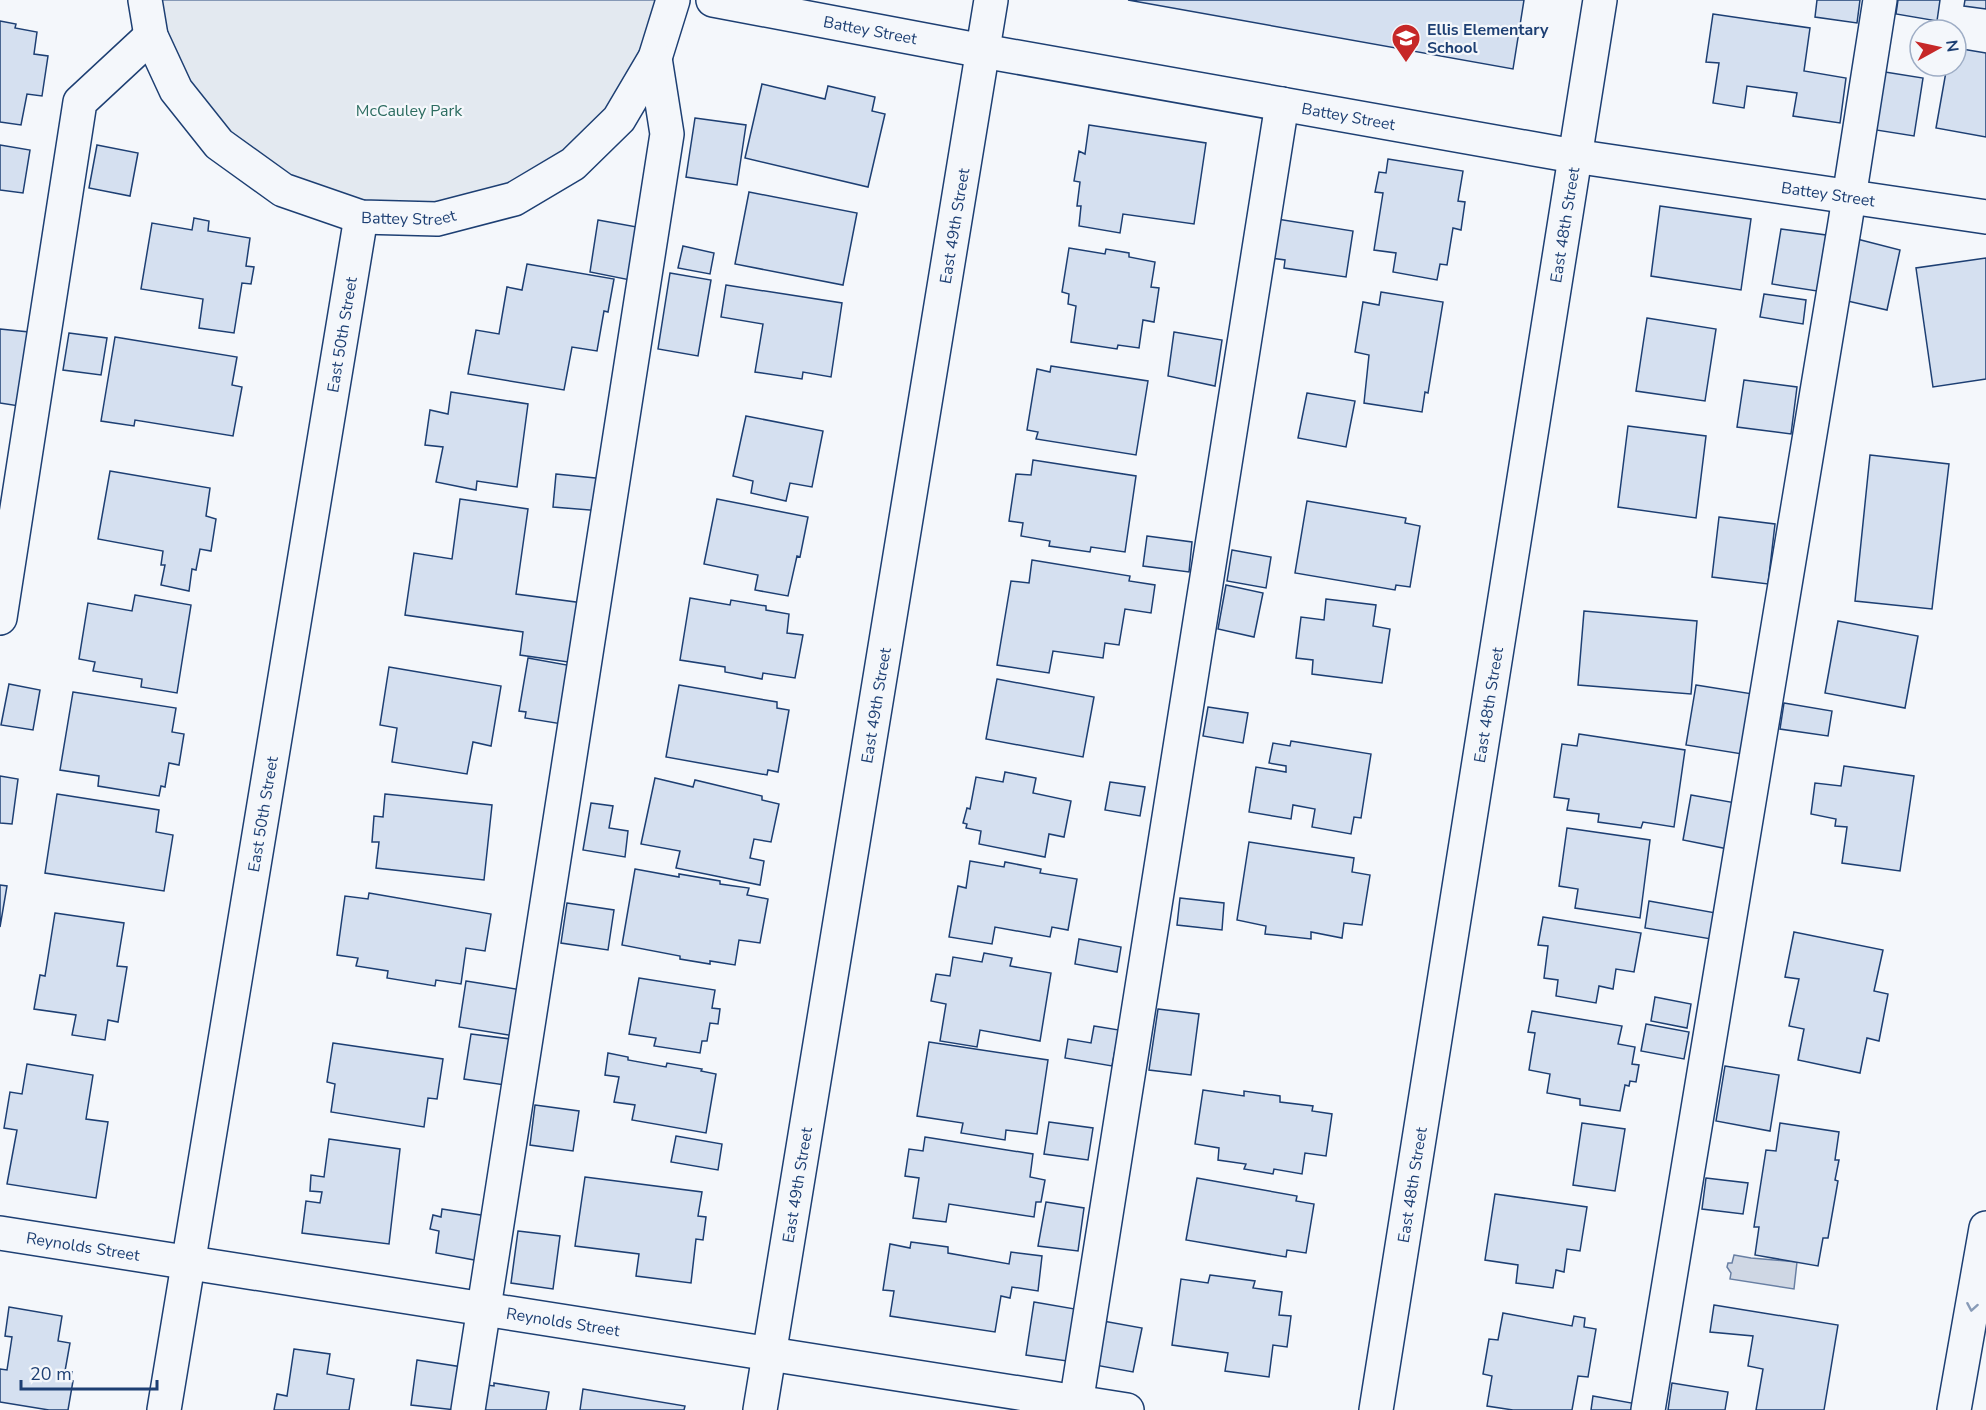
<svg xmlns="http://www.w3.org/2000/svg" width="1986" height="1410" viewBox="0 0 1986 1410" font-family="'Nunito Sans',sans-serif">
	<rect width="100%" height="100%" fill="#f4f7fb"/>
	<!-- green -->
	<path fill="#e3e9f0" stroke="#687fa3" stroke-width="1.5" d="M145,0H673L619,119L514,199L361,217L219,144Z"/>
	<!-- water -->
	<path fill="#cfd7e4" stroke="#687fa3" stroke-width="1.5" d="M1734,1255L1751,1258L1797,1262L1794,1289L1730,1279L1731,1273L1727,1267L1728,1263H1732Z"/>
	<!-- building -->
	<path fill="#d5e0f0" stroke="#1d3f73" stroke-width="1.5" d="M1128,0H1524L1513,69Z
		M1817,0H1860L1857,23L1815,17Z
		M1898,0H1940L1937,21L1896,14Z
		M1965,0H1986V9L1964,6Z
		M1713,14L1810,28L1804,71L1846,78L1840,123L1793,116L1797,93L1747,86L1744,108L1713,103L1719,63L1706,62Z
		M0,21L16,24L15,28L37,32L34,54L48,56L42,96L27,94L21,125L0,122Z
		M1956,48L1986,53V137L1936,128L1947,66H1956Z
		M1885,72L1923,78L1914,136L1876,130Z
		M762,84L825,99L828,86L875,97L872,111L885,114L868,187L745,158Z
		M695,118L746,125L737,185L686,177Z
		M1089,125L1206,143L1194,224L1123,214L1120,233L1079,226L1081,206H1077L1080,182L1074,181L1079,151L1085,154Z
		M0,145L30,150L23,193L0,190Z
		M97,145L138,153L130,196L89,188Z
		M1388,159L1463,171L1458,201L1465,202L1461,230L1453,228L1447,265L1440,264L1437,280L1393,272L1396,253L1374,250L1383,193L1375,192L1379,172L1386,173Z
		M749,192L857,213L843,285L735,264Z
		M1660,206L1751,219L1741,290L1651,276Z
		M194,218L209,221L208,231L250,238L246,266L254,267L251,284L242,283L234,333L199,328L203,299L141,289L152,223L192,230Z
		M1277,219L1353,231L1346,277L1284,268L1285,260L1271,258Z
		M598,220L648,229L630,280L590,272Z
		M1781,229L1826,235L1817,291L1772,284Z
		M1857,239L1900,250L1887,310L1843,300Z
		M683,246L714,253L710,274L678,268Z
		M1069,248L1105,254L1106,249L1129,253V257L1155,262L1151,287L1159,288L1154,322L1143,320L1139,348L1118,345L1117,349L1071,342L1076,306L1068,304L1069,294L1062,292Z
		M1986,258V379L1933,387L1916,268Z
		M527,264L614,279L608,312L604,311L597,351L572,347L564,390L468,374L476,330L499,334L507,287L522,290Z
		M670,273L711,280L698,356L658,349Z
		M726,285L842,303L831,377L803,372L802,379L755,372L763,324L721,317Z
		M1381,292L1443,302L1428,393L1425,392L1422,412L1364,403L1369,355L1355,352L1363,302L1379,305Z
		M1764,294L1806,300L1803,324L1760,317Z
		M1647,318L1716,329L1705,401L1636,391Z
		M0,329L29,332L19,406L0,403Z
		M1174,332L1222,340L1215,386L1168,376Z
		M69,333L107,338L101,375L63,370Z
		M115,337L237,357L232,385L242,387L233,436L135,420L134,426L101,421Z
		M1051,366L1148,381L1136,455L1036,439L1038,432L1027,430L1037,369L1050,372Z
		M1744,380L1797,387L1791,434L1737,427Z
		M451,392L528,404L517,487L477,481L476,490L436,482L443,447L425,445L430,410L448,414Z
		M1307,393L1355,401L1346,447L1298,438Z
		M746,416L823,431L812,487L790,483L786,501L751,493L753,481L733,476Z
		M1628,426L1706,436L1696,518L1618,507Z
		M1870,455L1949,464L1932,609L1855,601Z
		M1033,460L1136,476L1125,552L1091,547L1090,552L1049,546L1050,541L1021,536L1023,523L1009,521L1016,474L1031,475Z
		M110,471L210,488L206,516L216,519L211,551L200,549L196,570L192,569L189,591L161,585L165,565H161L163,551L98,539Z
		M556,474L605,479L602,511L553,507Z
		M460,499L528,509L516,594L583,603L575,663L520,655L523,632L405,615L414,553L452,559Z
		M717,499L808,517L800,557L797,556L788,596L755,590L758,575L704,564Z
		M1307,501L1406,518L1405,523L1420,526L1410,587L1396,585L1395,590L1295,573Z
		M1719,517L1775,524L1768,584L1712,577Z
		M1147,536L1192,542L1189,572L1143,566Z
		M1232,550L1271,557L1266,588L1227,581Z
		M1032,560L1130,576L1129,581L1155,585L1151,613L1125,609L1119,645L1105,643L1103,658L1053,651L1049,673L997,665L1011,581L1029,583Z
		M1226,585L1263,593L1254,637L1218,629Z
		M135,595L191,605L177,693L141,687L142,679L93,671L95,662L79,659L88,603L132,611Z
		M690,598L730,605L731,600L766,606V610L789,614L787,633L803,635L795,678L763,673L762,679L725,672V667L680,660Z
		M1326,599L1376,605L1373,626L1390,629L1382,683L1312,674L1313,660L1296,658L1301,617L1324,620Z
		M1584,611L1697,621L1691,694L1578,685Z
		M1838,621L1918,636L1905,708L1825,693Z
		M528,658L578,667L568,725L525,718L526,712L519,711Z
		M389,667L501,686L491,746L473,742L467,774L392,762L397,728L380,725Z
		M997,679L1094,697L1083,757L986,739Z
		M9,684L40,690L33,730L1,725Z
		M679,685L777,702V708L789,710L778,772L768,770L767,775L666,757Z
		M1696,685L1753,694L1742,754L1686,745Z
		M73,692L176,708L172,732L184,734L179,765L169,763L165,787L161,786L159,796L98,786L99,776L60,770Z
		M1784,703L1832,711L1828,736L1780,729Z
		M1208,707L1248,713L1243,743L1203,736Z
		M1579,734L1685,750L1674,827L1643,822L1641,828L1598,822L1599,814L1567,810L1569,799L1554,797L1562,744L1577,746Z
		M1291,741L1371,754L1361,818L1354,817L1351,834L1312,827L1315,809L1293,805L1291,819L1249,812L1256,767L1286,772V766L1269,763L1273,743L1290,746Z
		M1844,766L1914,776L1900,871L1842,863L1847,827L1835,826L1836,819L1811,814L1815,783L1841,786Z
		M1005,772L1036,778L1033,793L1071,801L1064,837L1049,834L1045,857L979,844L981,831L966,828L967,824L963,823L967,808L970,809L976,777L1003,782Z
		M0,776L18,779L12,824L0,823Z
		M655,778L693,787L695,780L762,796V800L779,804L771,842L754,839L750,858L764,861L760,885L676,868L680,851L641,844Z
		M1110,782L1145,787L1140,816L1105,810Z
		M57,794L159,810L156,832L173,835L164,891L45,873Z
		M385,794L492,805L484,880L376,868L379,842H372L374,816L383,817Z
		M1691,795L1736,803L1728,849L1683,840Z
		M591,803L613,806L609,828L628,831L625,857L583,850Z
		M1567,828L1650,840L1640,918L1575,908L1578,889L1559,886Z
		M1249,842L1354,858L1352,872L1370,875L1362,925L1344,923L1342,938L1311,932V939L1265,934L1266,926L1237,920Z
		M970,861L1004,867L1005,862L1041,869L1040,873L1077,879L1068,930L1052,927L1050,937L995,927L992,944L949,937L958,886L966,888Z
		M635,869L679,877V874L720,881V884L749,888L747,895L768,899L760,943L739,940L735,965L710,961V964L680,959V956L622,945Z
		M0,885L7,886L0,927Z
		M369,893L491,914L485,951L466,948L461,984L436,980L435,986L387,978L388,971L356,966L358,958L337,955L345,896L368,899Z
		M1180,898L1224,903L1222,930L1177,925Z
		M1649,901L1716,913L1711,939L1645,928Z
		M567,903L614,910L608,950L561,943Z
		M55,913L124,923L117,966L127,967L118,1022L108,1020L105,1040L72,1035L76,1015L34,1009L40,975L45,976Z
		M1543,917L1641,933L1634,972L1616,969L1613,989L1599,986L1596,1003L1556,996L1558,980L1544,978L1548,946L1538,945Z
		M1794,932L1883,950L1874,991L1888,994L1879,1041L1867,1038L1860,1073L1798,1060L1804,1029L1789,1026L1799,979L1785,977Z
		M1079,939L1121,947L1117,972L1075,964Z
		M984,953L1012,958L1010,966L1051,973L1040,1041L980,1030L977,1047L940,1041L946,1004L931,1001L936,974L950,976L953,957L982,962Z
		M639,978L715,990L712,1008L720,1009L718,1024L710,1023L707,1041H702L700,1053L654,1046L656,1038L629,1034Z
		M466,981L522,990L515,1036L459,1027Z
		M1655,997L1691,1004L1687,1028L1651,1021Z
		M1158,1009L1199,1014L1191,1075L1149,1070Z
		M1532,1011L1622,1026L1618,1044L1635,1047L1632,1064L1639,1065L1636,1082L1630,1081L1629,1086L1625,1085L1620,1111L1580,1105V1099L1547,1093L1550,1074L1529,1070L1535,1033L1528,1032Z
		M1646,1024L1689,1032L1684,1059L1641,1051Z
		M1094,1026L1119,1030L1112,1066L1065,1058L1068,1039L1091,1043Z
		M471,1034L511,1039L505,1085L464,1079Z
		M929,1042L1048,1060L1037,1134L1006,1130L1005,1140L961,1133L963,1123L917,1116Z
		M333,1043L443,1059L437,1099L428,1098L424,1127L331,1112L335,1084L327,1082Z
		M608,1053L628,1057V1060L666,1067L667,1063L702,1069L701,1071L716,1074L706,1133L632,1120L635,1105L614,1102L619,1077L605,1075Z
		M27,1064L93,1075L86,1119L108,1122L96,1198L7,1184L17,1130L4,1128L10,1092L22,1094Z
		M1725,1066L1779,1075L1770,1131L1716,1121Z
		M1203,1090L1244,1096V1091L1280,1096V1102L1313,1106L1312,1111L1332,1114L1326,1156L1305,1153L1302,1174L1274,1169L1273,1174L1244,1169L1246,1164L1218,1160L1219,1148L1195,1144Z
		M535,1105L579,1111L573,1151L530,1145Z
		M1049,1122L1093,1128L1088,1160L1044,1154Z
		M1582,1123L1625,1129L1615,1191L1573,1185Z
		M1780,1123L1839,1132L1835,1160H1839L1835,1180L1838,1181L1828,1238H1823L1818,1266L1755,1255L1759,1227H1754L1766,1150L1776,1151Z
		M676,1136L722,1144L718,1170L671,1162Z
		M925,1137L1033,1154L1030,1177L1045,1180L1041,1202H1036L1034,1217L949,1204L946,1222L913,1218L919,1178L905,1176L909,1149L923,1151Z
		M329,1139L400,1149L389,1244L302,1233L306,1201L320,1203L322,1192L310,1191L311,1175L324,1177Z
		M585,1177L702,1192L698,1216L706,1217L703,1240L696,1239L691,1283L636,1276L639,1254L575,1246Z
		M1197,1178L1297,1196L1296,1201L1314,1204L1306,1253L1287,1250L1286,1257L1186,1240Z
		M1706,1178L1748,1183L1743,1214L1702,1209Z
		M1495,1194L1587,1207L1580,1251L1567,1249L1564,1272L1556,1270L1553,1288L1516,1283L1518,1265L1485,1260Z
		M1046,1202L1084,1208L1078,1251L1038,1246Z
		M442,1209L487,1216L480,1261L436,1253L439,1231L430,1229L433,1215L441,1217Z
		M518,1231L560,1236L553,1289L511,1283Z
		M911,1242L948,1247V1253L1009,1264L1011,1252L1042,1256L1038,1291L1012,1287L1010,1298L1001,1296L995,1332L890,1316L894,1291L883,1290L890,1244L910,1248Z
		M1210,1275L1255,1281L1253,1288L1282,1292L1279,1315L1291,1316L1287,1347L1273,1345L1269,1377L1225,1371L1228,1353L1172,1345L1181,1279L1208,1283Z
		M1034,1302L1075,1309L1067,1361L1026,1355Z
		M1714,1305L1838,1325L1824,1410H1756L1763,1369L1748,1366L1753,1336L1710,1332Z
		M9,1307L62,1316L58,1341L70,1343L65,1371L72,1372L70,1381H73L68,1410H49L0,1402V1369L7,1370L12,1337L5,1336Z
		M1503,1313L1572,1326L1574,1316L1585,1318L1584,1327L1596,1329L1588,1377L1578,1376L1572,1410H1513L1487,1406L1492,1376L1483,1374L1489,1339L1498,1340Z
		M1103,1321L1142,1328L1133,1372L1095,1365Z
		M294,1349L330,1354L327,1374L354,1379L349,1410H274L277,1394L287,1396Z
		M417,1360L462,1367L456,1410L411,1405Z
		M494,1383L549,1392L546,1410H483L487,1385L494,1386Z
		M1672,1383L1728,1392L1725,1410H1668Z
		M583,1389L685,1406L684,1410H580Z
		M1593,1396L1637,1404L1636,1410H1591Z"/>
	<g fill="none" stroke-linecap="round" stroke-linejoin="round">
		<!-- minor casing -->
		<g stroke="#1d3f73" stroke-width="36">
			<g id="minor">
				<path id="s1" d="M145,0L151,36L176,90L219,144L283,190L361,217L437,219L514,199L573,164L619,119L655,58L673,0"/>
				<path id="s2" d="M713,0L983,51L1574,156L1986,217"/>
				<path d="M0,618L80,102L151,36"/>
				<path id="s3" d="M0,1233L1127,1410"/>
				<path id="s4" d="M164,1410L361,217"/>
				<path d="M468,1410L667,134L655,58"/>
				<path id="s5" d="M760,1410L991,0"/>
				<path d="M1075,1410L1282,104"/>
				<path id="s6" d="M1376,1410L1600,0"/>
				<path d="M1648,1410L1845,223L1880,0"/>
				<path d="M1954,1410L1986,1228"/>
			</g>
		</g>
		<!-- minor -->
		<use href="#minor" stroke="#f4f7fb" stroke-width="33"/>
	</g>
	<!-- one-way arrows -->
	<defs><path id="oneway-chevron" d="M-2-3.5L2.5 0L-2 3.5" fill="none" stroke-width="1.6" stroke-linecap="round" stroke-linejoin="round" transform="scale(1.5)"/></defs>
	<use stroke="#889bb7" href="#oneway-chevron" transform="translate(1972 1307) rotate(100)"/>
	<!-- icons -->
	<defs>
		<g id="school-pin" transform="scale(1.5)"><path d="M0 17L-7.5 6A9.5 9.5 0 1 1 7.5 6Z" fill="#c62828" stroke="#f4f7fb"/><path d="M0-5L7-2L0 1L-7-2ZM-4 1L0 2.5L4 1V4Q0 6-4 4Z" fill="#fff"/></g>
	</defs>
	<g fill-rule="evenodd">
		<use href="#school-pin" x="1406" y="38"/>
	</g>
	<g text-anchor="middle" stroke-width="4.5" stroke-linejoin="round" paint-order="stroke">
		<!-- poi labels -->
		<g font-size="16" font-weight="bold" fill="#1d3f73" stroke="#f4f7fb" text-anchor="start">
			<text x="1427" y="35">Ellis Elementary<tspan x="1427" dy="18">School</tspan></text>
		</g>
		<!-- street labels -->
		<g font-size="16" fill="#1d3f73" stroke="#f4f7fb">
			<text dy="6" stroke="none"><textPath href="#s2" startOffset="160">Battey Street</textPath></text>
			<text dy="6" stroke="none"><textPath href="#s2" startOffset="646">Battey Street</textPath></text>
			<text dy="6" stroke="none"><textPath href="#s2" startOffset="1132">Battey Street</textPath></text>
			<text dy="6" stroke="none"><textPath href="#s1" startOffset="374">Battey Street</textPath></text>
			<text dy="6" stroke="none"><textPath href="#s5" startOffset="1200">East 49th Street</textPath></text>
			<text dy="6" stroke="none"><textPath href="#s6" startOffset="1200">East 48th Street</textPath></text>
			<text dy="6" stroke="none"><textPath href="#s4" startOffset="1090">East 50th Street</textPath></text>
			<text dy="6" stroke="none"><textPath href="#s5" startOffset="714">East 49th Street</textPath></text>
			<text dy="6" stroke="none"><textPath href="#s6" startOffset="714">East 48th Street</textPath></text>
			<text dy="6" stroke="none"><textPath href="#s4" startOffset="604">East 50th Street</textPath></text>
			<text dy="6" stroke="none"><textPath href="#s5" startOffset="228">East 49th Street</textPath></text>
			<text dy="6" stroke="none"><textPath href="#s6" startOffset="228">East 48th Street</textPath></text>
			<text dy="6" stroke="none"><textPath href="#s3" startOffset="84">Reynolds Street</textPath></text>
			<text dy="6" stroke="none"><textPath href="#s3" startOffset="570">Reynolds Street</textPath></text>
		</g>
		<!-- park labels -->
		<g font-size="16" fill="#2c6c60" stroke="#f4f7fb">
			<text x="409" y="116">McCauley Park</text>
		</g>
	</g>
	<!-- north arrow -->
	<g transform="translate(1938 48) rotate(82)"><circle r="28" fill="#f4f7fb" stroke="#9eadc5" stroke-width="1.5"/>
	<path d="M0-4.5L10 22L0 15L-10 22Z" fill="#c62828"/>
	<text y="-9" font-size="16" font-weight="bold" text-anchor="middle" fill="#1d3f73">N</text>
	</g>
	<!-- scale -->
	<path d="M21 1380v9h136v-9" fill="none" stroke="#1d3f73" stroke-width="3"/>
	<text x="30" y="1380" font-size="18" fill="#1d3f73" stroke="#f4f7fb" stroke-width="4.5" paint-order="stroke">20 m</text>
</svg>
